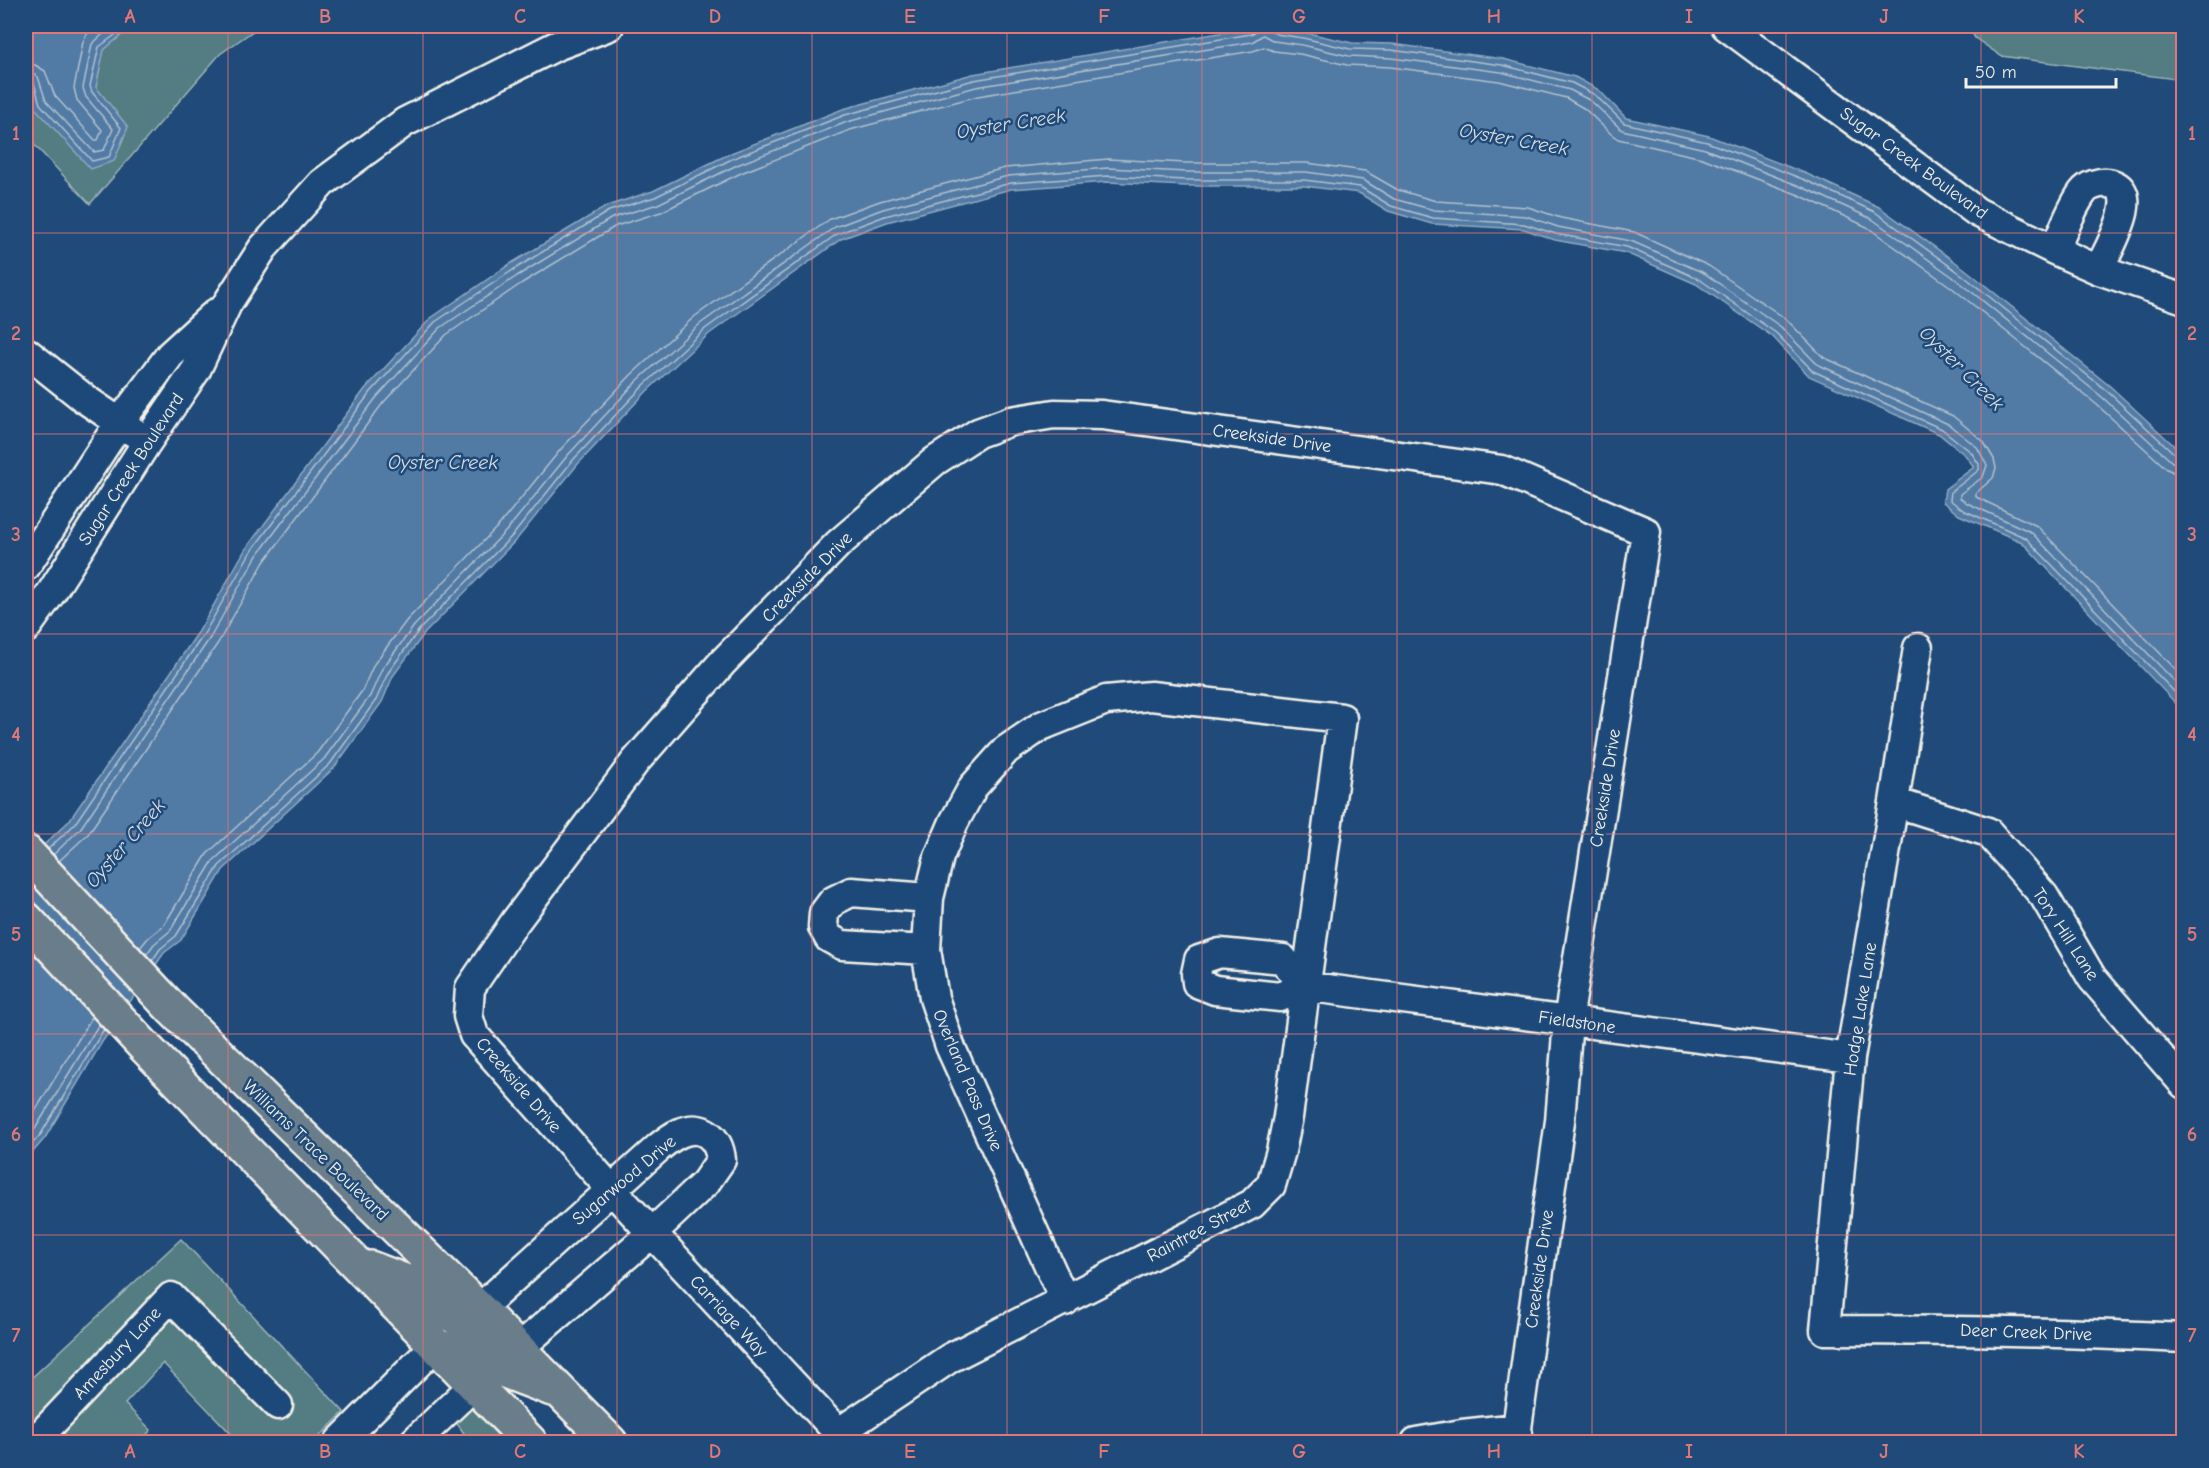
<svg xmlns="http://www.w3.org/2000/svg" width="2209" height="1468" viewBox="0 0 2209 1468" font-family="'Comic Neue',sans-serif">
	<rect width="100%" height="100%" fill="#1f4a7a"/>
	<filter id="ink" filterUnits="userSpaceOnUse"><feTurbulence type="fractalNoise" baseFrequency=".0167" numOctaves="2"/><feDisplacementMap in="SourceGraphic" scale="12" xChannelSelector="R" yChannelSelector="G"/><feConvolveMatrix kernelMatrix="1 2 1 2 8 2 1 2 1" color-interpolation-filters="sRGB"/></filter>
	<g filter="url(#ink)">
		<!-- green -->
		<path fill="#527c83" stroke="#a3b6b6" stroke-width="1.5" d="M26,26H260L220,54L90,204L26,136Z
			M1968,26H2183V80L2001,56L1975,38Z
			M181,1239L344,1412L314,1442H239L163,1363L125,1404L151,1430L140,1442H26V1383Z
			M475,1400L518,1442H470L454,1419Z"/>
		<!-- water -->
		<path fill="#517aa5" stroke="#92aac0" stroke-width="1.5" d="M26,26H141L124,33L104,50L96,87L128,127L114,161L91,169L34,107L26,76Z
			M1262,26L1304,32L1352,43L1392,44L1503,59L1575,77L1599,90L1626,118L1709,136L1807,174L1879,207L1965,269L2111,387L2183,454V711L2022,542L1959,515L1943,502L1945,489L1974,467L1966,456L1939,434L1809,376L1773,337L1696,284L1626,253L1555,240L1524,229L1432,224L1388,211L1359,193L1304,186H1185L1108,182L1011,189L887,222L841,239L709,334L647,391L578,464L517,539L424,634L393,676L382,702L334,768L223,870L181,940L164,953L102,1042L45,1138L26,1160V862L69,821L199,631L245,550L365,389L431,318L510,264L607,206L653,191L731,153L843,109L973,74Z"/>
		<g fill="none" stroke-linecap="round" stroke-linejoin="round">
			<!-- shore -->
			<path stroke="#b3c1cd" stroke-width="1.5" d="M1271,26L1272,31L1276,34L1303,38L1350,49L1391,50L1502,65L1572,83L1595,95L1624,123L1707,142L1805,180L1875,212L1961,274L2107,391L2177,456L2184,458
				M26,63L35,65L45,71L55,96L95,140H98L102,130L77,100L74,88L83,42L87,34L98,26
				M26,72L32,73L38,77L46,101L94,152L104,150L113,129L86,97L83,88L92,44L112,26
				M26,80L34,83L40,104L92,161L109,157L121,128L92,92L90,86L99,47L127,26
				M48,849L74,825L204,634L250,553L370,393L435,322L513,270L609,211L655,197L734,158L845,115L974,80L1251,34L1256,31L1257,26
				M53,855L80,829L210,638L256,557L376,398L440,328L517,276L612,218L658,204L737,165L847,122L976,87L1252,42L1263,35L1274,41L1302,45L1349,56L1391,58L1501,72L1570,90L1591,101L1622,130L1705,149L1802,187L1872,219L1957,280L2102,397L2172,462L2184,465
				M59,861L88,834L218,643L264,562L383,403L446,335L522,283L616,226L661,212L741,173L850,130L978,96L1253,51L1264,47L1274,51L1300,54L1347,65L1390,67L1499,81L1566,98L1585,109L1611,134L1618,139L1702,158L1799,195L1867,227L1951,287L2096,404L2167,469L2175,473L2184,474
				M140,948L148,938L164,925L207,854L317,753L362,691L374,664L407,620L500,524L561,449L631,375L694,317L830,219L880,201L1005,168L1108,159L1186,163H1307L1365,171L1398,190L1436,201L1528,207L1561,218L1634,232L1709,266L1786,319L1823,357L1953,416L1983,441L1994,459L1996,468L1993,478L1976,493V497L2037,526L2184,678
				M146,955L154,944L170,931L213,861L324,759L370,696L382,669L414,626L507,530L568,455L637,381L700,324L835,227L883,209L1008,176L1108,168L1186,172H1306L1363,180L1394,199L1434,210L1526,216L1558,227L1631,241L1704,273L1781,327L1817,364L1948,424L1977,447L1987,465L1983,477L1960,494V498L1967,503L2031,532L2184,691
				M152,961L160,949L176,936L219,866L330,764L376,700L388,673L419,630L513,535L573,460L643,386L705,329L837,234L885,216L1011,183L1108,176L1185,180H1304L1360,187L1391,206L1433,218L1524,224L1556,234L1627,247L1699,279L1776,333L1813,371L1942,429L1971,452L1979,464V470L1951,492L1950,500L1963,510L2026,538L2184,702
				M26,1126L92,1017
				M26,1139L35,1129L99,1024
				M26,1151L41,1134L104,1029"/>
			<!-- minor casing -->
			<g stroke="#f4f1e8" stroke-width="33">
				<path id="minor" d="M1726,26L1977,212L2054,250L2099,270L2184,299
					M2054,250C2063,233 2071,208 2083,192C2088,185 2100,182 2108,183C2146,189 2107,250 2099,270
					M26,352L85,399L135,433
					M26,566L120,422L170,355L216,313
					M26,628L51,593L147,442L196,370L227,304L263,248L322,183L405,122L556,46L609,26
					M1918,648L1894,802L1850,1058L1825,1330C1945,1330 2064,1332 2184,1338
					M1894,802L1988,832L2044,896L2092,978L2184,1084
					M926,950L842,945L829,938L823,927L824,913L833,901L851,892L929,898
					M1304,986L1283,959L1220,953L1199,960L1196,974L1197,983L1215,990L1280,997L1304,986L1850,1058
					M479,1309L659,1147C665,1142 673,1136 680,1133C703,1123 719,1138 721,1160L705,1183L652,1233L518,1349
					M838,1433L950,1358L1252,1204L1271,1185L1281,1151L1288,1117L1342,718L1151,696L1106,700L1041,726L1006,750L973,787L954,822L939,857L929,898L926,950L934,998L950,1046L1065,1301
					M34,1442L171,1297L278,1405
					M339,1442L436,1345
					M414,1442L474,1385
					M847,1442L611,1189L474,1035L468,1016L470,988L515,922L635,762L722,663L838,544L935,461L978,433L1011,421L1054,414L1102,415L1502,470L1646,532L1568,1021L1560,1121L1517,1428L1519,1442
					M1416,1442L1462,1434L1517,1428"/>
			</g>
			<!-- major casing -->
			<g stroke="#f4f1e8" stroke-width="38">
				<path id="major" d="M26,852L173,1010L479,1309L610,1442
					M26,919L145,1047L530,1442
					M370,1268L407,1282L442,1310L492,1337
					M444,1348L552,1389"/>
			</g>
			<!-- minor -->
			<use href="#minor" stroke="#1f4a7a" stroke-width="28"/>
			<!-- major -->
			<use href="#major" stroke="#6b7d8b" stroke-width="33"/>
		</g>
	</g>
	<!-- grid -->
	<path fill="none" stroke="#e27875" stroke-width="1.5" stroke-opacity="0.55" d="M228,26V1442M423,26V1442M617,26V1442M812,26V1442M1007,26V1442M1202,26V1442M1397,26V1442M1592,26V1442M1786,26V1442M1981,26V1442M26,233H2184M26,434H2184M26,634H2184M26,834H2184M26,1034H2184M26,1235H2184"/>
	<g text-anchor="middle" stroke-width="5" stroke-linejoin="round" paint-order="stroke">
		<!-- street labels -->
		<g font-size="18" fill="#f4f1e8" stroke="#1f4a7a">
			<text transform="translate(1914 163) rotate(36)" y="6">Sugar Creek Boulevard</text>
			<text transform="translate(1272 438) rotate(8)" y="6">Creekside Drive</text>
			<text transform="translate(131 469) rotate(-57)" y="6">Sugar Creek Boulevard</text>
			<text transform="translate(807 577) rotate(-45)" y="6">Creekside Drive</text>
			<text transform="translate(1605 788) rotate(-81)" y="6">Creekside Drive</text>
			<text transform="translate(2066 934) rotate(57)" y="6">Tory Hill Lane</text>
			<text transform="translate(1860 1009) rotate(-81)" y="6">Hodge Lake Lane</text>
			<text transform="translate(1577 1022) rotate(8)" y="6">Fieldstone</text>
			<text transform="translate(968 1080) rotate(67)" y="6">Overland Pass Drive</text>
			<text transform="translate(519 1085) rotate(49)" y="6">Creekside Drive</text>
			<text transform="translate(316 1150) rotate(44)" y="6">Williams Trace Boulevard</text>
			<text transform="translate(624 1180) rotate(-40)" y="6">Sugarwood Drive</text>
			<text transform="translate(1199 1230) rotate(-28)" y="6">Raintree Street</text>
			<text transform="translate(1539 1269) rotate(-82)" y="6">Creekside Drive</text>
			<text transform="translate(729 1316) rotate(47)" y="6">Carriage Way</text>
			<text transform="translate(2026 1332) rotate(2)" y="6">Deer Creek Drive</text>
			<text transform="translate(117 1353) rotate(-47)" y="6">Amesbury Lane</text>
		</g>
		<!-- water labels -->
		<g font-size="20" font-style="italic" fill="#dcdfde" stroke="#1f4a7a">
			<text transform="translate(1011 123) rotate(-9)" y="7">Oyster Creek</text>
			<text transform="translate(1514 139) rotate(10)" y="7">Oyster Creek</text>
			<text transform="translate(1962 368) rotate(45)" y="7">Oyster Creek</text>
			<text x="443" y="469">Oyster Creek</text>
			<text transform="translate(125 843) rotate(-49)" y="7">Oyster Creek</text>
		</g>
	</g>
	<!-- margin -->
	<rect width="2209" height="1468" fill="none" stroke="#1f4a7a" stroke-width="66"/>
	<!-- scale -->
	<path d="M1966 78v9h150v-9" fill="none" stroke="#f4f1e8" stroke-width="3"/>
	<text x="1975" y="78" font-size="18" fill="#f4f1e8" stroke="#1f4a7a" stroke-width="4.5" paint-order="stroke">50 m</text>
	<rect x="33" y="33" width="2143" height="1402" fill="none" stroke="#e27875" stroke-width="2"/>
	<g font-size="20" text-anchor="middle" font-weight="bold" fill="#e27875">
		<text x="130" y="23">A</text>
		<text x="325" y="23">B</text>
		<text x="520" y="23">C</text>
		<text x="715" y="23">D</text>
		<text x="910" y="23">E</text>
		<text x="1104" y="23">F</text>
		<text x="1299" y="23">G</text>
		<text x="1494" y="23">H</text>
		<text x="1689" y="23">I</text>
		<text x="1884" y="23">J</text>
		<text x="2079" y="23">K</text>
		<text x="16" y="140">1</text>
		<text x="2192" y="140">1</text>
		<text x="16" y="340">2</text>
		<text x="2192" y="340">2</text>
		<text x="16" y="541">3</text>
		<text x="2192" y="541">3</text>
		<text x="16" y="741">4</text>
		<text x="2192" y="741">4</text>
		<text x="16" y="941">5</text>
		<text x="2192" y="941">5</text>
		<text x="16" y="1141">6</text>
		<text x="2192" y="1141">6</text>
		<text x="16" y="1342">7</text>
		<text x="2192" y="1342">7</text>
		<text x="130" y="1458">A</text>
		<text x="325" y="1458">B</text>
		<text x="520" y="1458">C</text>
		<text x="715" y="1458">D</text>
		<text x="910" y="1458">E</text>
		<text x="1104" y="1458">F</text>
		<text x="1299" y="1458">G</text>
		<text x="1494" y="1458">H</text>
		<text x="1689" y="1458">I</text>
		<text x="1884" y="1458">J</text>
		<text x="2079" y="1458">K</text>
	</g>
</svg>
